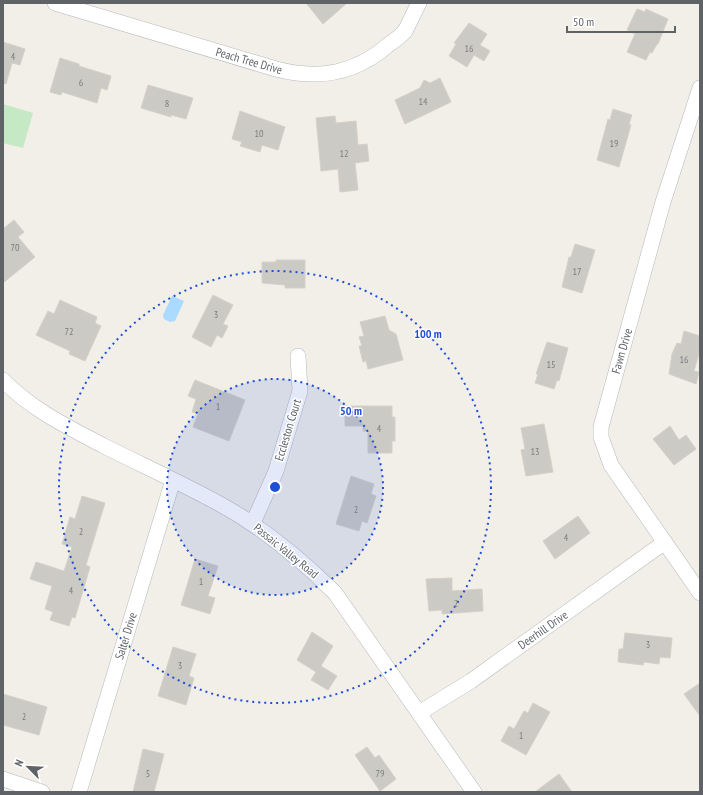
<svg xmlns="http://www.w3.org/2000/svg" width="703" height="795" viewBox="0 0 703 795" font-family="'PT Sans Narrow',sans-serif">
	<rect width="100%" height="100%" fill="#f1efe8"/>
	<!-- green -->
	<path fill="#c5e8c5" d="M3,104L33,113L23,148L3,143Z"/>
	<!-- water -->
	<path fill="#aadaff" d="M172,296L184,301L175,321L170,322L164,319L163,315Z"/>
	<!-- building -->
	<path fill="#cccac5" stroke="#d6d1c6" d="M306,3H347L323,24Z
		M637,9L645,12L646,9L668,19L658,44H657L652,53L650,52L646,60L627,52L635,34L627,30Z
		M469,23L487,34L480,45L490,51L484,61L474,55L467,67L449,56L456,44L454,43Z
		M3,42L25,49L20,65L12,63L6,84L3,83Z
		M60,58L79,64V66L111,76L107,90L101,88L97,103L62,92L61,95L50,92Z
		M440,78L451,102L405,124L395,100L420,88L424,80L430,83Z
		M148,85L193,98L186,119L171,115V117L141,108Z
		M613,109L632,115L629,124L631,125L619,167L597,160L608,119L610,120Z
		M240,111L285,127L278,150L262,145L260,152L240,146L242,142L232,139Z
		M335,116L336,123L356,121L358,145L367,144L369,161L355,163L358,190L340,192L338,169L321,171L316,118Z
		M14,220L24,232L18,237L35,257L3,283V229Z
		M575,244L595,250L582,293L562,287L569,257H571Z
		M276,260H305V288H285V285L262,283V262H276Z
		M213,295L233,305L223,324L228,326L222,338L217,335L211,347L192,337Z
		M60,300L97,317L95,323L101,326L85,361L69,354L70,351L36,335L48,311L54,314Z
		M385,316L389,330L396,334L403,360L368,369L366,361L363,362L359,346H362L359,337L364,336L360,322Z
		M684,331L700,336V350L694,371L699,372L696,384L669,374L672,354L677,343L681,344Z
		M547,342L568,348L559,381L557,380L554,389L535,383L538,374H536Z
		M195,380L245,400L229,441L193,427L198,414L192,412L196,399L188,396Z
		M345,406H392V417H395V441H392V453H368V431H363V426H345Z
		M544,424L553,472L526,476L521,450L525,449L521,428Z
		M670,426L679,440L686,435L696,449L674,465L653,439Z
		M351,476L374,484L371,494L376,496L367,523L362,521L359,531L336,524Z
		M82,496L105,503L86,565L90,567L75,618L72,617L69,626L50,620L53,612L45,609L52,586L30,579L36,562L64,571L72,547L62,544L70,517L75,519Z
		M578,516L590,533L555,559L543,541Z
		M195,559L218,566L208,596L215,598L210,614L181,605Z
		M452,578V591L482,589L483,611L442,614V610L429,611L426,579Z
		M312,632L333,646L321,666L337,676L328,690L311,680L316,672L297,660Z
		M625,633L672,638L670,658L660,657L659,664L644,662L643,665L618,662L619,649H623Z
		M173,647L196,654L189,676L194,678L186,705L158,696Z
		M700,683V716L684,694Z
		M3,694L47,707L39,735L3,725Z
		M533,703L550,712L526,755L501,741L509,726L514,729L524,711L528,713Z
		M367,747L375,758L379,755L396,779L380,791L355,755Z
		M143,749L164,754L154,792H133Z
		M559,774L572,792H535Z"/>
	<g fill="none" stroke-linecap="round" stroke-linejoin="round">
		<!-- street casing -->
		<g stroke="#b5b8bc" stroke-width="16">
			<path id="street" d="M55,3L276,69C318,80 355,74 388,45C394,41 401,36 405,31C410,22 414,12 419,3
				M700,88L663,202L601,427V437L611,465L700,593
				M3,380C32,410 68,427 104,446C142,465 181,483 218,503C262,527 300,558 335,593L474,792
				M253,523L276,471L300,391L298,356
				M419,713L471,681L665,542
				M3,779L42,792
				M79,792L173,480"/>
		</g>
		<!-- street -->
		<use href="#street" stroke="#fff" stroke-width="15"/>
	</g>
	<!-- distance rings -->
	<circle cx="275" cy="487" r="108" fill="#1d4ed8" fill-opacity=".12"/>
	<g fill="none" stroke="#1d4ed8" stroke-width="2" stroke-dasharray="2 4">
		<circle cx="275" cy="487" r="108"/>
		<circle cx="275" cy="487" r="216"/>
	</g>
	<g text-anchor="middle" stroke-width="3" stroke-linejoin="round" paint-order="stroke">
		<!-- number labels -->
		<g font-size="10" fill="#7a7d7f">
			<text x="469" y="52">16</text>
			<text x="13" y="60">4</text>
			<text x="81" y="86">6</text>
			<text x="423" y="105">14</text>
			<text x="167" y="107">8</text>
			<text x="259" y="137">10</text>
			<text x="614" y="147">19</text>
			<text x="344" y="157">12</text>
			<text x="15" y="251">70</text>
			<text x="577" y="275">17</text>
			<text x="216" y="318">3</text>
			<text x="69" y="335">72</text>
			<text x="684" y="363">16</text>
			<text x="551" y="368">15</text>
			<text x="218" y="410">1</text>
			<text x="379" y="432">4</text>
			<text x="535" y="455">13</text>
			<text x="356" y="513">2</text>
			<text x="81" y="535">2</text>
			<text x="566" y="541">4</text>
			<text x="201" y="585">1</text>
			<text x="71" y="594">4</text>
			<text x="456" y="607">2</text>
			<text x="648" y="648">3</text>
			<text x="180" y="669">3</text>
			<text x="24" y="720">2</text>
			<text x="521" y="739">1</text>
			<text x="148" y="777">5</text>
			<text x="380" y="777">79</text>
		</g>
		<!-- street labels -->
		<g font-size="12" fill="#5f6368" stroke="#fff">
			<text transform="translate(249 61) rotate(16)" y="4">Peach Tree Drive</text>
			<text transform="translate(622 351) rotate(-74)" y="4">Fawn Drive</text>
			<text transform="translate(288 430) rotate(-73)" y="4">Eccleston Court</text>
			<text transform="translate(286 551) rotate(39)" y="4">Passaic Valley Road</text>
			<text transform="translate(543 630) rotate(-35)" y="4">Deerhill Drive</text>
			<text transform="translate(126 636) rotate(-73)" y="4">Salter Drive</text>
		</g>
	</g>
	<circle cx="275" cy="487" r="6" fill="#1d4ed8" stroke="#fff" stroke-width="2"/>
	<g font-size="12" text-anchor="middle" font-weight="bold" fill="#1d4ed8" stroke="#fff" stroke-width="3" stroke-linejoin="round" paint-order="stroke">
		<text x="428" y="338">100 m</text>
		<text x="351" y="415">50 m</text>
	</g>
	<!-- border -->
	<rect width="703" height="795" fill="none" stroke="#5f6368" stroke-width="8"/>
	<!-- north arrow -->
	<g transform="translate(28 767) rotate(294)" stroke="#ffffff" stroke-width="3" paint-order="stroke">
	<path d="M0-3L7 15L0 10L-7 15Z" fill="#5f6368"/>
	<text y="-6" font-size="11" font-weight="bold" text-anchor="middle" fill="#5f6368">N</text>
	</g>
	<!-- scale -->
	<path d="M567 26v6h108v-6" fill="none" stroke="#5f6368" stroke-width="2"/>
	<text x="573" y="26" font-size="12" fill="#5f6368" stroke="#ffffff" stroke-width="3" paint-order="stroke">50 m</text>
</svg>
